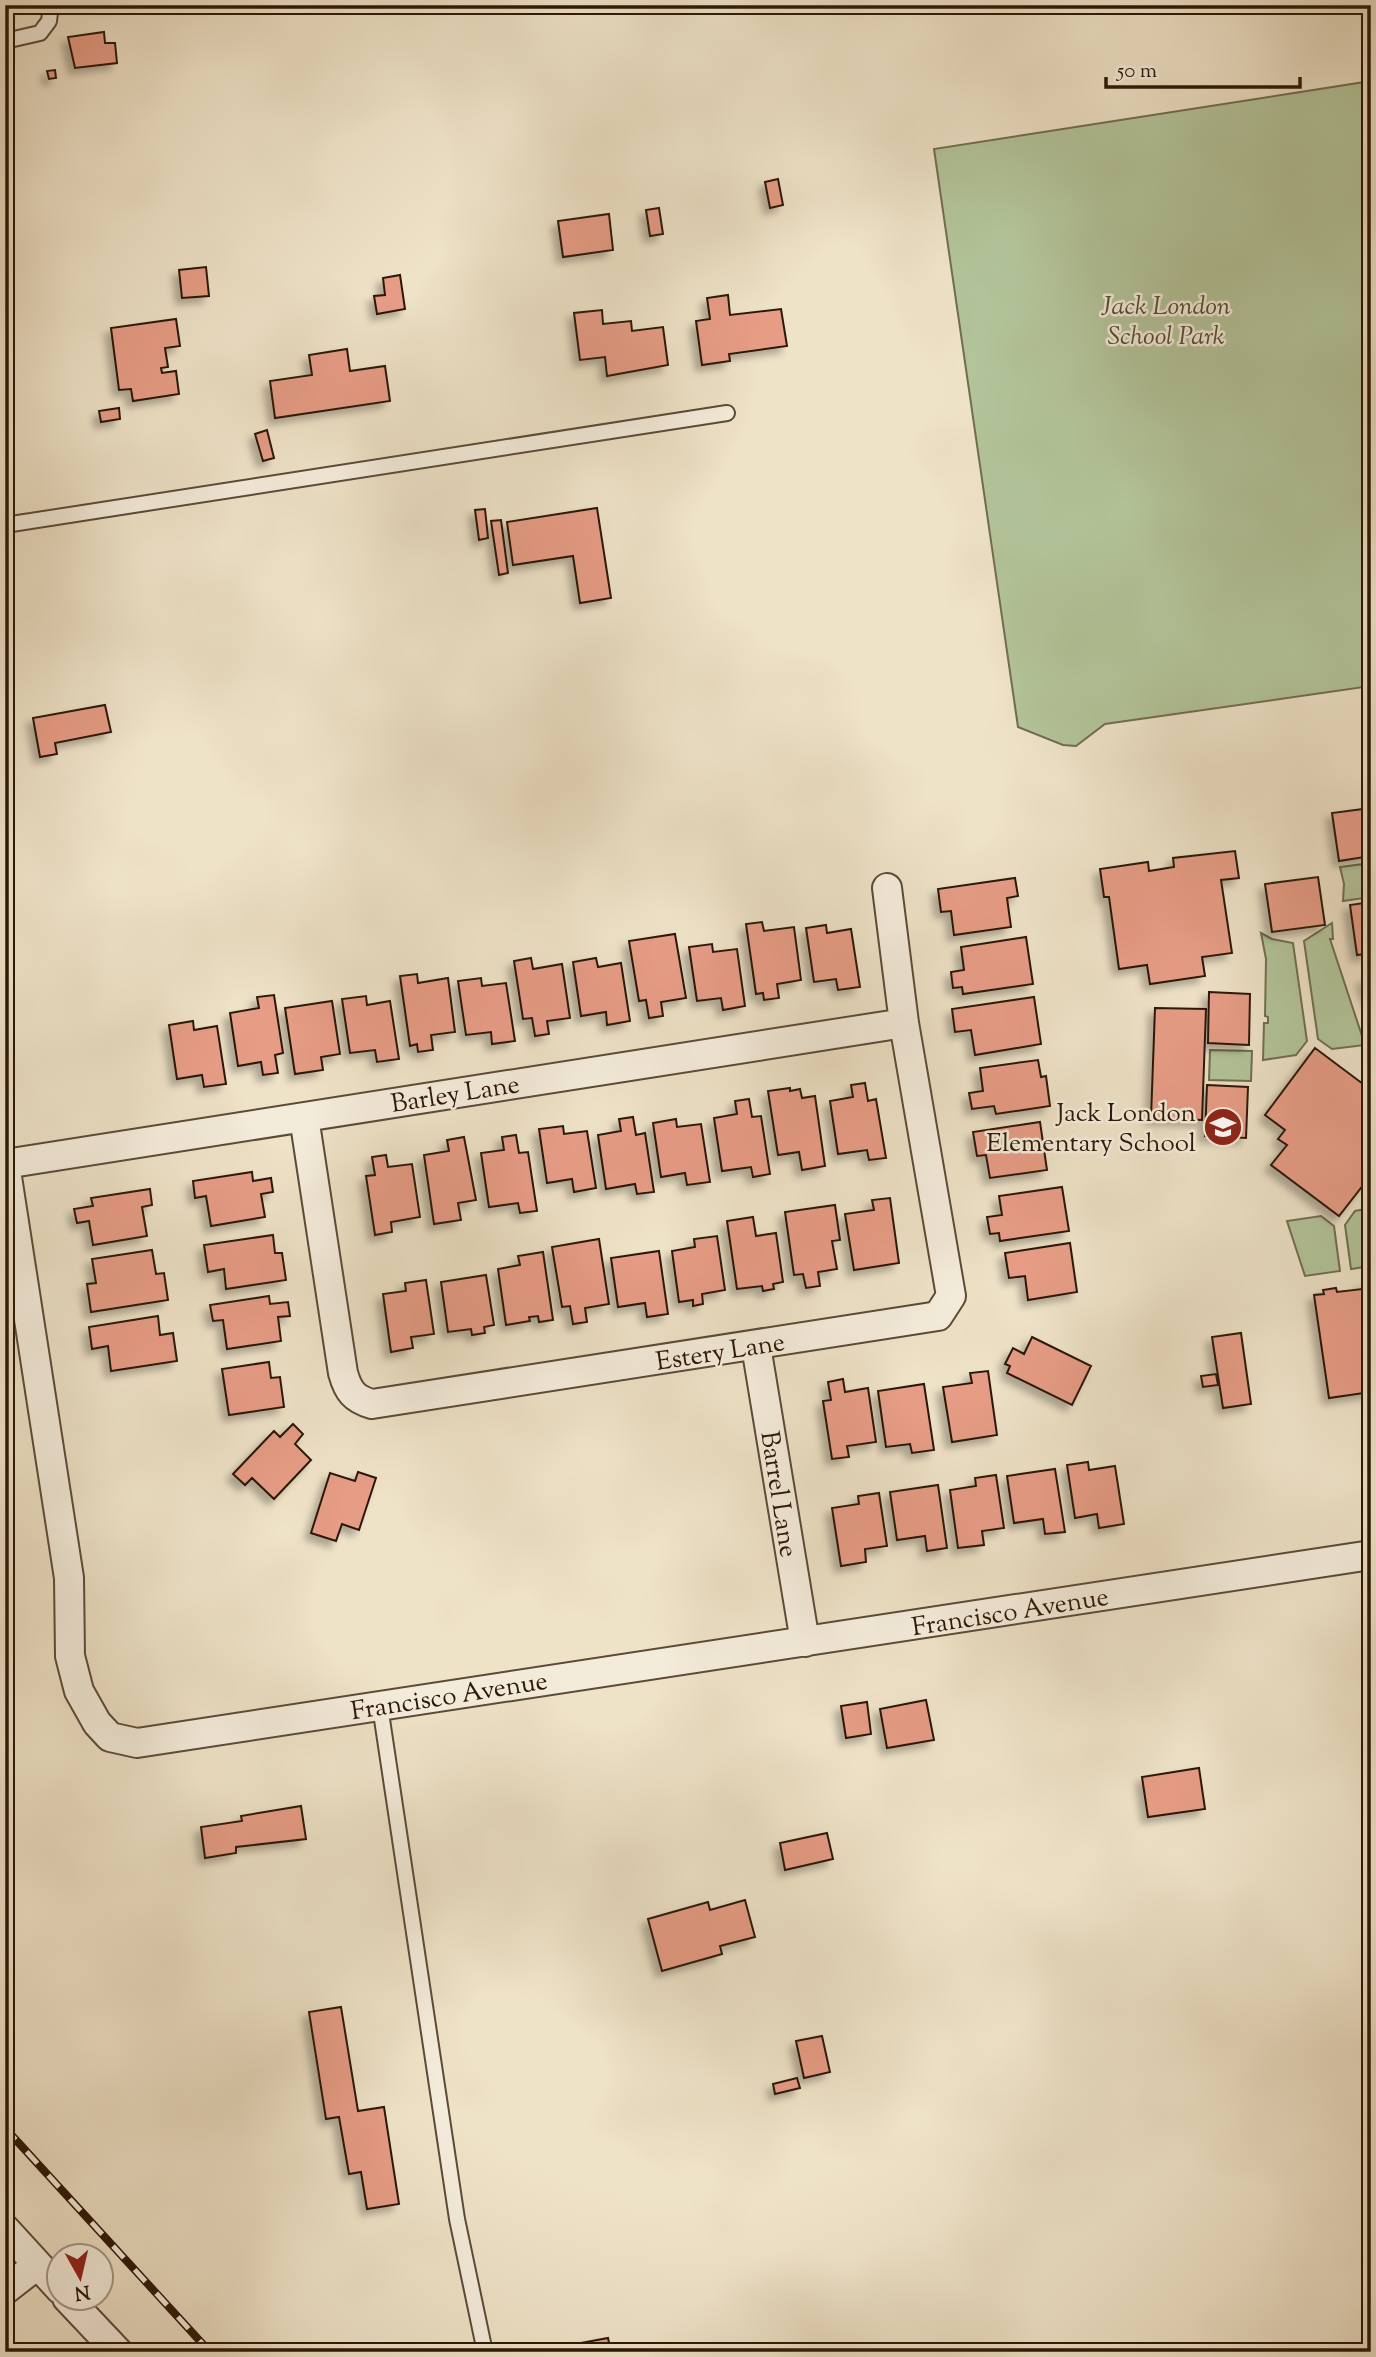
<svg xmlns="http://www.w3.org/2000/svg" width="1376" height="2357" viewBox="0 0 1376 2357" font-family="'Sorts Mill Goudy',serif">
	<defs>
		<filter id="shadow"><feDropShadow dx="-6" dy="6" stdDeviation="3.5" flood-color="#0004"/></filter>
	</defs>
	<rect width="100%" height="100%" fill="#eee2c7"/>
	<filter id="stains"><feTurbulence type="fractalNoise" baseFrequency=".00286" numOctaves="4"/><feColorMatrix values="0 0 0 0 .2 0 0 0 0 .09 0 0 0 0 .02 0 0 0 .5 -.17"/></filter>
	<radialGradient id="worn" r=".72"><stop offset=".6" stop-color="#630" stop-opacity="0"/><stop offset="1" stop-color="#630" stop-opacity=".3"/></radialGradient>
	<!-- green -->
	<path fill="#b3c49a" stroke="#706e50" stroke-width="2" d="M1371,81V686L1105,724L1076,746L1063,745L1018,727L934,149Z
		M1371,863V897L1343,901L1344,884L1340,867Z
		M1332,923L1333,939H1330L1365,1045L1332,1049L1318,1039L1304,941Z
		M1261,933L1272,939L1293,943L1307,1041L1296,1055L1263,1060L1264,1023H1268V1017L1265,1016L1266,959Z
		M1210,1050L1252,1051L1251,1081L1209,1080Z
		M1371,1208V1266L1351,1269L1345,1225L1355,1211Z
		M1321,1216L1334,1226L1340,1271L1305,1276L1287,1221Z"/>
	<!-- building -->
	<path fill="#e69c85" stroke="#2c1807" stroke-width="2" filter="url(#shadow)" d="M104,32L105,43H115L117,63L75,68L68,37Z
		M55,70L56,78L49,79L47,71Z
		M778,179L783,205L770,208L765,182Z
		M659,208L663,234L650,236L646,210Z
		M609,214L613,250L563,257L558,221Z
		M206,267L209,296L182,298L179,270Z
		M400,275L405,309L377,314L374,296L385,295L383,278Z
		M728,295L730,315L781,309L787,346L729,354L730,361L702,365L696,321L710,319L707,298Z
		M602,310L603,324L631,321L632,331L663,327L668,365L607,376L605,357L580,360L574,313Z
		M176,319L180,346L165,348L168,367L161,368L162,373L176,371L179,394L133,401L131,389L119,390L111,328Z
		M347,349L350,371L385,366L390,401L275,418L270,381L312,375L309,355Z
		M119,408L120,419L101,422L99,411Z
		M5,429H9L13,460L5,461Z
		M267,430L274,458L263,461L255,434Z
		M597,508L611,598L580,603L573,556L513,565L507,522Z
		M485,509L488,538L479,540L475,510Z
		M501,520L508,573L499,575L491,521Z
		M105,705L111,732L55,743L57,754L40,757L33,718Z
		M1371,808V856L1339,861L1332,813Z
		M1235,851L1239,878L1221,880L1232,953L1202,957L1205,976L1150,984L1147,965L1119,969L1109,897H1104L1100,869L1148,862L1149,871L1174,867L1173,858Z
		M1318,877L1325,925L1272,932L1265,884Z
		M1015,878L1018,896L1007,898L1011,927L954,935L951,911L941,912L938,889Z
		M1371,902V953L1357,955L1350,905Z
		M762,922L764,931L794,927L801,980L777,984L779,998L764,1000L763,993L756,994L746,924Z
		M826,925L827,933L851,929L860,987L838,990L836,979L814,982L806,928Z
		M675,934L686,998L661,1002L663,1016L649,1018L646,1000L639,1001L629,941Z
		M1026,937L1033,984L963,994L962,987L953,988L951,972L964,970L961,947Z
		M712,944L713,952L737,949L745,1006L723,1010L721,998L697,1001L689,947Z
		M531,958L533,969L562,964L570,1018L547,1021L549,1034L535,1036L532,1018L523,1019L514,961Z
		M596,958L598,967L621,963L630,1021L607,1025L606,1012L581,1016L573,962Z
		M417,974L418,983L448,978L455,1032L431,1035L433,1050L418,1052L417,1044L410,1046L400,976Z
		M1371,977V1005L1362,980Z
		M481,978L482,986L506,983L515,1041L492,1044L491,1032L466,1035L458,981Z
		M1209,992L1250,994L1249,1045L1208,1043Z
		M274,995L283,1053L275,1055L278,1073L263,1075L261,1062L238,1066L230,1013L259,1008L257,997Z
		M366,996L367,1005L390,1001L399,1059L377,1062L375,1050L350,1053L342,999Z
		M1034,997L1041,1044L975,1055L971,1030L955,1032L952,1009Z
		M332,1001L340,1054L321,1057L323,1070L295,1074L285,1008Z
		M1155,1008L1206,1009L1202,1120L1151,1118Z
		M193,1021L194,1030L217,1026L226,1084L204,1087L202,1075L177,1079L169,1025Z
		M1315,1048L1371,1090V1115L1368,1119L1371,1121V1175L1339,1216L1271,1165L1287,1145L1278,1139L1285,1130L1265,1115Z
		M1038,1060L1041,1077L1046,1076L1050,1106L996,1114L994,1106L972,1109L969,1093L983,1091L980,1068Z
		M865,1083L868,1101L876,1099L886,1158L869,1160L867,1150L838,1154L830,1101L853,1097L851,1085Z
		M1207,1085L1248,1087L1246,1138L1205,1136Z
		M790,1088V1091L800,1089L802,1098L815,1096L825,1166L802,1170L799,1152L778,1155L768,1091Z
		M749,1099L752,1117L761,1116L770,1174L753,1177L751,1167L722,1171L714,1118L737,1114L735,1101Z
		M633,1117L636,1135L645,1133L654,1192L637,1194L635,1184L606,1189L598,1135L621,1131L619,1119Z
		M676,1119L677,1127L701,1124L710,1182L687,1185L685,1173L661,1177L653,1123Z
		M1040,1122L1047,1170L990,1178L986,1155L977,1156L973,1132Z
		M563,1126L564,1134L587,1131L596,1188L574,1192L572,1179L547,1183L539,1129Z
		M516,1135L519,1153L528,1152L537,1211L520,1213L518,1203L489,1207L481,1153L504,1150L502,1137Z
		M464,1137L476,1200L458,1203L461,1220L434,1224L424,1155L449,1151L447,1140Z
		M386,1155L388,1167L412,1164L420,1217L391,1222L392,1232L375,1235L366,1176L375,1175L372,1157Z
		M252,1172L253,1181L271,1178L273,1192L261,1194L265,1217L211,1226L206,1196L195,1198L193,1181Z
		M1062,1187L1069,1231L1000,1241L999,1233L990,1234L987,1217L1002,1215L999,1196Z
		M150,1189L152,1205L142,1207L147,1236L93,1245L89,1221L77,1223L74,1209L93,1206L91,1198Z
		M890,1198L899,1263L854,1270L845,1214L874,1210L872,1200Z
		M835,1205L840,1240L832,1241L837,1269L818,1272L820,1286L806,1288L803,1274L794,1275L785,1212Z
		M753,1217L756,1236L776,1233L783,1282L773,1284L774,1289L763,1291L762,1286L737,1289L727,1221Z
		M273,1235L275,1253H282L286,1280L226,1289L224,1269L208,1272L204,1245Z
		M717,1236L725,1290L702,1294L703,1304L693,1306V1300L679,1302L672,1251L695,1247L694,1239Z
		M599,1239L609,1304L585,1308L587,1322L573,1324L570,1306L562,1307L552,1247Z
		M1070,1243L1077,1292L1028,1300L1025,1276L1009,1278L1005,1253Z
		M152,1250L156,1274L164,1273L168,1300L91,1312L87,1284L96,1283L92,1259Z
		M659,1251L668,1314L647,1317L645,1303L618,1307L611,1258Z
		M543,1252L553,1320L539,1322L538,1316L529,1317L530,1321L506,1325L498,1269L520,1265L518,1256Z
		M486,1275L494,1325L484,1327L485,1333L472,1335L471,1329L448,1332L441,1282Z
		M426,1280L434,1334L411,1337L413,1348L391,1352L383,1294L406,1291L405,1283Z
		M1371,1283V1392L1329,1398L1314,1295L1324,1294L1323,1290L1336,1288L1337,1292L1363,1289L1362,1284Z
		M269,1296L270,1304L288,1302L290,1316L278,1317L281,1341L227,1349L223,1320L213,1321L210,1305Z
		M158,1316L160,1335L173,1333L177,1361L111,1371L108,1346L92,1349L89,1327Z
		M1241,1333L1251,1404L1223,1408L1212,1337Z
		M1032,1337L1091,1366L1072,1405L1007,1373L1010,1366L1005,1364L1013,1348L1024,1354Z
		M269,1362L271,1378L280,1377L284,1407L229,1415L222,1369Z
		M988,1371L997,1435L952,1442L943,1387L972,1383L970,1373Z
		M1216,1374L1218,1385L1203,1387L1201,1376Z
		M843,1379L845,1392L868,1388L876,1442L847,1446L849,1457L832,1459L823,1401L831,1400L828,1382Z
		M924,1384L934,1450L912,1453L910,1444L886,1447L878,1391Z
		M293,1424L303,1434L295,1444L311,1460L274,1499L252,1478L245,1485L233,1474L274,1431L280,1437Z
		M1088,1462L1089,1470L1115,1466L1124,1524L1099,1528L1097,1514L1075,1518L1067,1465Z
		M1055,1469L1065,1532L1045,1534L1043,1519L1014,1523L1007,1476Z
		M358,1472L376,1478L359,1530L342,1524L336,1541L311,1533L330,1473L355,1481Z
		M996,1475L1004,1528L982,1531L984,1545L958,1548L950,1490L976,1486L975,1478Z
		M938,1485L947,1548L927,1551L925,1536L897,1540L890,1492Z
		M879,1493L887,1546L865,1549L866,1562L841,1566L832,1508L859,1504L858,1496Z
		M926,1700L934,1740L887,1748L880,1709Z
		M867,1702L871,1734L846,1738L841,1706Z
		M1199,1768L1205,1809L1148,1817L1142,1777Z
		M301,1806L306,1839L236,1847V1853L205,1858L201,1827L242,1821L241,1816Z
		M827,1833L833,1859L785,1870L780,1843Z
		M745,1900L755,1937L720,1946L722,1954L662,1971L648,1919L708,1902L710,1910Z
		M341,2007L358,2111L384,2107L399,2204L367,2209L361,2172L349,2174L339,2117L326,2119L309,2012Z
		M822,2036L830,2072L804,2078L796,2041Z
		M797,2078L800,2088L775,2094L773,2084Z
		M608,2338L611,2352H571L570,2345Z"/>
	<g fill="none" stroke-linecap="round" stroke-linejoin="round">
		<!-- service casing -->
		<g stroke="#5c4a37" stroke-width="18">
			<path id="service" d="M5,41L40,33L49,21L51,5
				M5,525L727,413
				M380,1706L457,2219L485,2352"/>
		</g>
		<!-- minor casing -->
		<g stroke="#5c4a37" stroke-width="32">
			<path id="minor" d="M904,1023L5,1164L69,1578L70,1656L79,1691L97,1723L110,1737L137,1743L1371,1555
				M304,1117L343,1373C348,1391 354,1399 372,1404L938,1316L951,1296L904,1023L887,888
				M756,1346L805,1642
				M5,2229L60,2289
				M5,2290L37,2265
				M67,2298L118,2352"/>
		</g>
		<!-- service -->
		<use href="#service" stroke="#f4ecdb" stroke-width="14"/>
		<!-- minor -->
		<use href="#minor" stroke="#f4ecdb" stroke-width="28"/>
		<!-- rail casing -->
		<g stroke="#2c1807" stroke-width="8">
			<path id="rail" d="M5,2128L210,2352"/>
		</g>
		<!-- rail -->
		<use href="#rail" stroke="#f4ecdb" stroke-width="5" stroke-dasharray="16" stroke-linecap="butt"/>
	</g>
	<!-- icons -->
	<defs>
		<g id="school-disc" transform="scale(2.0125)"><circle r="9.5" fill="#8f2418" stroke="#f4ecdb"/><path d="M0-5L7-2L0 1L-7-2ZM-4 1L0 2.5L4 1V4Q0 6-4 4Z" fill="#fff"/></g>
	</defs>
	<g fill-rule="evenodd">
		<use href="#school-disc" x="1223" y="1127"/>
	</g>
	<g text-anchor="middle" stroke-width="5" stroke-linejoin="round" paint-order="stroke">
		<!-- park labels -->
		<g font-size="26" font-style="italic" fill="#544c33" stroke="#f4ecdb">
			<text x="1166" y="314">Jack London<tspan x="1166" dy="30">School Park</tspan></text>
		</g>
		<!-- street labels -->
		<g font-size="26" fill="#2c1807" stroke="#f4ecdb">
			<text transform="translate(455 1093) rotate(-9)" y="9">Barley Lane</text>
			<text transform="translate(720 1351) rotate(-9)" y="9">Estery Lane</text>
			<text transform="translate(780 1494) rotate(81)" y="9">Barrel Lane</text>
			<text transform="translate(1010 1611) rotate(-9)" y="9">Francisco Avenue</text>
			<text transform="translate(449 1695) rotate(-9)" y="9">Francisco Avenue</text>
		</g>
		<!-- poi labels -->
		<g font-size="26" fill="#2c1807" stroke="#f4ecdb" text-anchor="end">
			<text x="1196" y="1121">Jack London<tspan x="1196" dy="30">Elementary School</tspan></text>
		</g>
	</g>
	<!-- margin -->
	<rect width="1376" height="2357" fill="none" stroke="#eee2c7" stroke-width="28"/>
	<rect x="7" y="7" width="1362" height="2343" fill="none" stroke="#2c1807" stroke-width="3.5"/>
	<rect x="14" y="14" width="1348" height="2329" fill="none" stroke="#2c1807" stroke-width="2"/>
	<!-- north arrow -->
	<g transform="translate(80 2277) rotate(172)"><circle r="33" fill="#f4ecdb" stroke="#a49786" stroke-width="2"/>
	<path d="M0-5L12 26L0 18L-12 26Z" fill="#8f2418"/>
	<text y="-10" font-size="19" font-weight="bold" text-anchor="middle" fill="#2c1807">N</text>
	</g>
	<!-- scale -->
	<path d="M1106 77v10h194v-10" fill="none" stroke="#2c1807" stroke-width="3.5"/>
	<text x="1117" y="77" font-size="21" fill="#2c1807" stroke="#f4ecdb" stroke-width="5" paint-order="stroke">50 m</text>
	<rect width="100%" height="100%" filter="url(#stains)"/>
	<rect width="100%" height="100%" fill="url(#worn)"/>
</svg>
